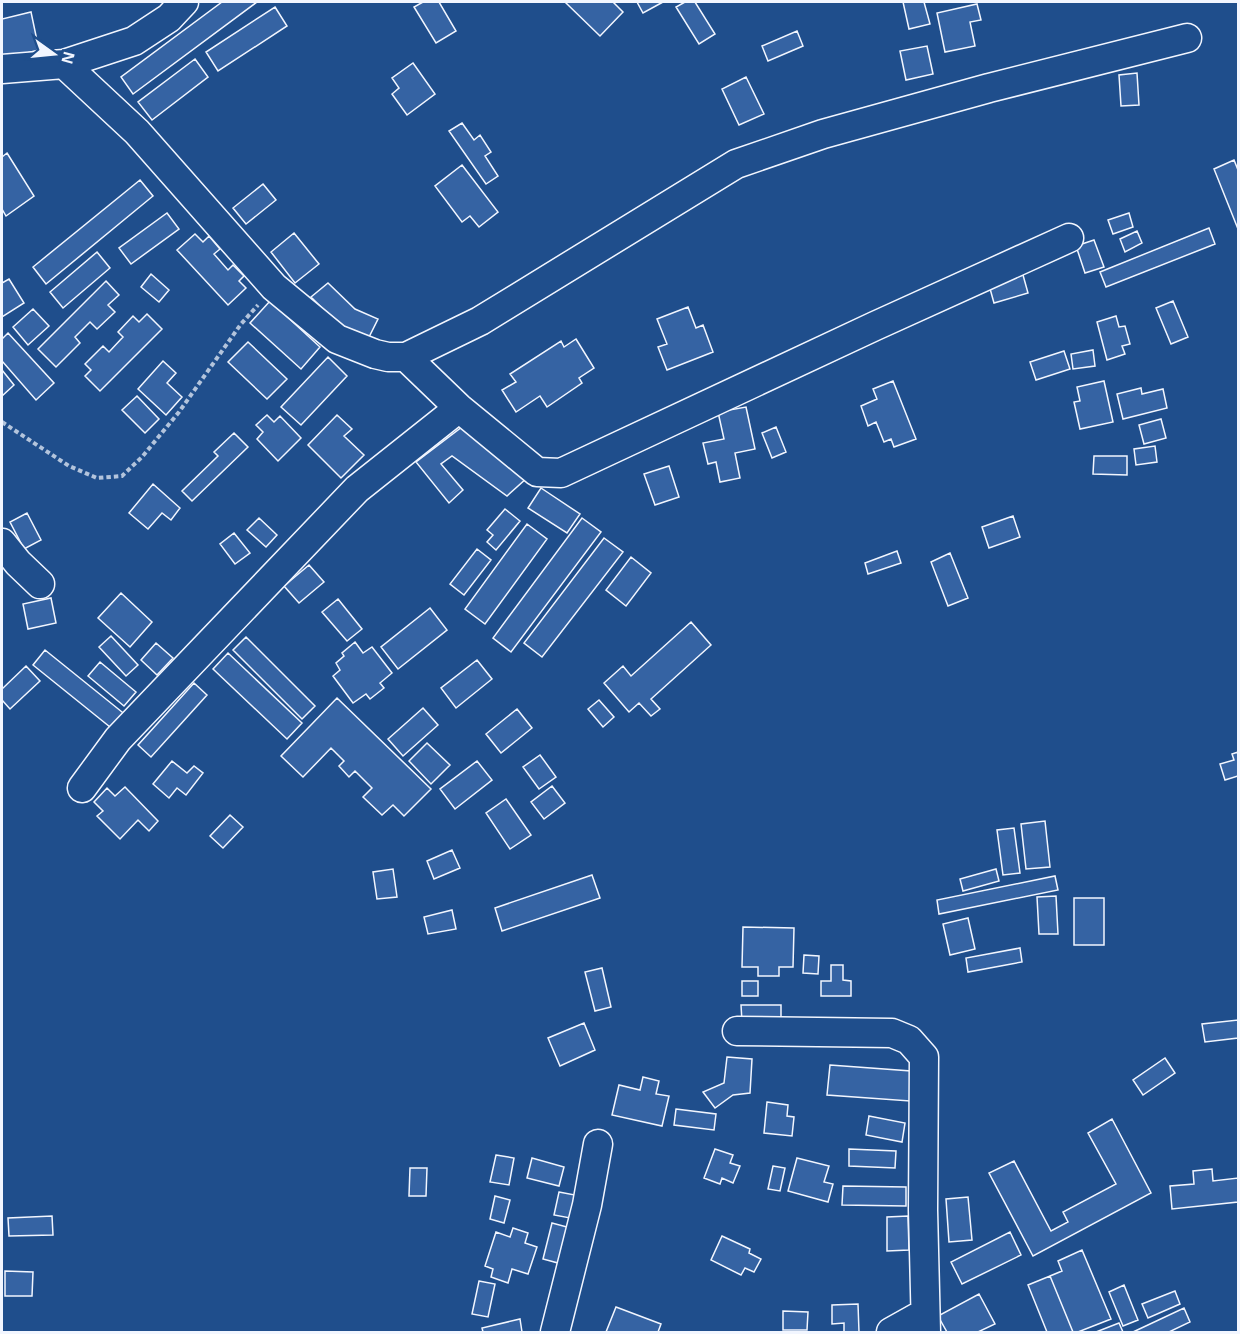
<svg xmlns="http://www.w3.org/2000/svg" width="1240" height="1334" viewBox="0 0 1240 1334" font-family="Helvetica,sans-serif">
	<rect width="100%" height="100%" fill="#1f4e8c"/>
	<!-- building -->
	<path fill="#3563a3" stroke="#f2f6ff" stroke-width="1.5" d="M222,2H257L133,94L121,77Z
		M423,2H439L456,31L436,43L414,7Z
		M565,2H613L623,12L600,36Z
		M637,2H663L643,13Z
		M685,2H695L715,34L699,44L676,7Z
		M903,2H924L930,24L909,29Z
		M977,4L981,20L970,22L975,46L945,52L937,13Z
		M275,7L287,26L218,71L206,52Z
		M31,12L39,50L2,59V19Z
		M797,31L803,46L768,61L762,46Z
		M927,46L933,74L906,80L900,51Z
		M195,59L208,77L152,120L138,102Z
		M413,63L435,94L407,115L392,94L399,88L392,78Z
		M1137,73L1139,105L1121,106L1119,75Z
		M746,77L764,114L739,125L722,89Z
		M462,123L474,140L480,135L491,152L485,156L498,176L486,184L449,131Z
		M7,153L34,196L6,216L2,209V157Z
		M1234,160L1238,170V229L1214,169Z
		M462,165L498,212L479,227L470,216L462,222L435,186Z
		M140,180L153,196L46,284L33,267Z
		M263,184L276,200L246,224L233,208Z
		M167,213L179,229L131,264L119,248Z
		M1129,213L1133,227L1113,234L1108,220Z
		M1209,228L1215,244L1106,287L1100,272Z
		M1137,231L1142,243L1125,252L1120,239Z
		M294,233L319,264L295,283L271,252Z
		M195,234L203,242L209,236L220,249L214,254L228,270L233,265L244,276L239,281L246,288L228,305L177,250Z
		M1094,240L1104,267L1085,273L1076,246Z
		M97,252L110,268L63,308L50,292Z
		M151,274L169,290L159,302L141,287Z
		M1023,275L1028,293L994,303L989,285Z
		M9,279L24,303L2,317V283Z
		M106,281L119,295L108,305L115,312L97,329L90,322L75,337L80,343L56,367L38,349Z
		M328,283L355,309L378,319L368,339L342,328L311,297Z
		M270,301L320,347L301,369L250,323Z
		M1173,301L1188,337L1171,344L1156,308Z
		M688,307L696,328L703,325L713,352L667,370L658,347L667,344L657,319Z
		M33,309L49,326L28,345L13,327Z
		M147,314L162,329L100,391L85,376L91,370L85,364L103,346L109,352L123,337L118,332L133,316L139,322Z
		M1116,316L1119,327L1125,326L1130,344L1122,346L1125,354L1107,360L1097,322Z
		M8,333L54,383L36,400L2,361V339Z
		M576,339L594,368L579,378L582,383L547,407L540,396L516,412L502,390L516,382L510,374L561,341L564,347Z
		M248,342L287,379L267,399L228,362Z
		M1093,350L1095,366L1073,369L1071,354Z
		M1064,351L1070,369L1036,380L1030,362Z
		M328,357L347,376L301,425L281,407Z
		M163,361L176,373L167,383L182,397L166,415L138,389Z
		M2,370L14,385L2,396Z
		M893,381L916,439L894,447L891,439L884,442L876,422L868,426L861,406L877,399L873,389Z
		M1104,381L1113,422L1080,429L1074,402L1080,401L1077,387Z
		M1141,388L1142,394L1163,389L1167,408L1123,419L1117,394Z
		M137,396L159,419L145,433L122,410Z
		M746,407L755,449L735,453L740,478L720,482L716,462L708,464L703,443L724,439L718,412Z
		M267,415L274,422L280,416L301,438L278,461L257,439L263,432L256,425Z
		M337,415L352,429L344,436L364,455L341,478L308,445Z
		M1161,419L1166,438L1144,444L1139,425Z
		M462,427L528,477L507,496L452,456L441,464L463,490L449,503L416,462Z
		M776,427L786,452L772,458L762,433Z
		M234,433L248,447L192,501L182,491L218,456L214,452Z
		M1155,446L1157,462L1136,465L1134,449Z
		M1094,456H1127V475L1093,474Z
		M669,466L679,497L655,505L644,474Z
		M153,484L180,508L171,520L162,513L148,529L129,513Z
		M541,488L580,514L567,533L528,508Z
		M505,509L520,521L496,550L487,542L493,535L487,530Z
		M27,513L41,540L24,549L10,522Z
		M1013,516L1020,537L989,548L982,527Z
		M259,518L277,535L266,547L247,530Z
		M582,518L601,532L511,652L493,638Z
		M527,524L547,539L485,624L465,609Z
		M234,533L250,553L235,564L220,544Z
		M604,538L623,552L542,657L524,643Z
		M477,549L491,560L464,595L450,584Z
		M897,551L901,563L868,574L865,563Z
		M950,553L968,598L948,606L931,562Z
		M631,557L651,573L626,606L606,590Z
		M309,565L324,582L299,603L284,586Z
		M121,593L152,622L130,647L98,618Z
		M51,598L56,623L28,629L23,604Z
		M338,599L362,629L347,641L322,612Z
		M430,608L447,630L398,669L381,647Z
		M691,622L711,645L651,699L660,709L651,716L639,703L629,712L604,683L623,666L631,676Z
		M111,636L138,665L126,676L99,647Z
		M246,637L315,706L302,719L233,650Z
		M355,642L363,653L372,647L392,673L380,683L384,688L370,699L366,694L353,703L333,676L340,670L336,663L344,656L342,653Z
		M156,643L173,658L157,675L141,660Z
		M45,650L127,716L115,731L33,665Z
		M228,653L302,723L287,739L213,669Z
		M477,660L492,679L456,708L441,688Z
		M100,662L136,692L124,706L88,676Z
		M26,666L40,681L10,709L2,700V689Z
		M194,683L207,695L151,757L138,745Z
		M337,698L431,789L404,816L393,805L382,815L363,797L372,788L355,771L349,777L339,766L344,761L331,748L303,777L281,756Z
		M599,700L614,717L603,727L588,709Z
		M423,708L438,725L403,756L388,739Z
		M517,709L532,728L501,753L486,734Z
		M427,743L450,765L431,784L409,761Z
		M1238,752V776L1225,780L1220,764L1234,760L1232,754Z
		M540,755L556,777L539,789L523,767Z
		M172,761L187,773L194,766L203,773L186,795L177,788L169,798L153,784Z
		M477,761L492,780L455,809L440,789Z
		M552,786L565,803L544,819L531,802Z
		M125,787L158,821L149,831L138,820L120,839L97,816L103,811L94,802L107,788L115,796Z
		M506,799L531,835L510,849L486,813Z
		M230,815L243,827L223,848L210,836Z
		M1045,821L1050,867L1026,869L1021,824Z
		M1014,828L1020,873L1003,875L997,830Z
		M452,850L460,868L434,879L427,861Z
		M393,869L397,897L377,899L373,872Z
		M996,869L999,881L963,891L960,879Z
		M592,875L600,898L502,931L495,908Z
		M1055,876L1058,890L939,914L937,900Z
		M1056,896L1058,934H1039L1037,897Z
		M1074,898H1104V945H1074Z
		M452,910L456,929L428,934L424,917Z
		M968,918L975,949L950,955L943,924Z
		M743,927L794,928L793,967H779V976H758V967H742Z
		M1020,948L1022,962L968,972L966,958Z
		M804,955L819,956L818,974L803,973Z
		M831,965H843V980L851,981V996H821V981H831Z
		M602,968L611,1007L595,1011L585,972Z
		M742,981H758V996H742Z
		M741,1005H781V1022H742Z
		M1238,1020V1038L1205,1042L1202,1024Z
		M584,1023L595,1050L560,1066L548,1038Z
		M727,1057L752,1059L750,1093L733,1095L715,1108L703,1092L724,1083Z
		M1165,1058L1175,1073L1143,1095L1133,1080Z
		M830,1065L911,1071L910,1101L827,1095Z
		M643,1077L659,1081L656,1094L669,1096L662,1126L612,1115L619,1085L640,1090Z
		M767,1102L788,1105L787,1116L794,1117L792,1136L764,1133Z
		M676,1109L716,1114L714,1130L674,1125Z
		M869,1116L905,1123L902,1142L866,1135Z
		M1112,1119L1151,1193L1033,1256L989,1173L1014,1161L1051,1231L1068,1222L1063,1212L1116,1184L1088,1133Z
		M715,1149L733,1155L730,1163L740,1166L733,1183L722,1178L720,1184L704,1178Z
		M849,1149L896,1151L895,1168L849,1166Z
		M496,1155L514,1158L509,1185L490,1182Z
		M532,1158L564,1167L559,1186L527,1178Z
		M797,1158L829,1166L824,1182L833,1184L828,1202L788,1191Z
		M773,1166L785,1168L780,1191L768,1189Z
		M410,1168H427L426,1196H409Z
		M1212,1169L1213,1181L1238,1178V1202L1172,1209L1170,1186L1194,1184L1193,1171Z
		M843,1186L906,1187V1206L842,1205Z
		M559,1192L575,1195L570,1218L554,1215Z
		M495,1196L510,1200L504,1223L490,1219Z
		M968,1197L972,1240L949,1242L946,1199Z
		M52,1216L53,1235L9,1236L8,1218Z
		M908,1216L909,1250L887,1251V1217Z
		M552,1223L567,1227L558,1263L543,1259Z
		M513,1228L528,1233L525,1243L537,1247L528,1274L512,1269L508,1283L491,1277L493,1269L485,1266L496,1232L510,1237Z
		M1010,1232L1021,1255L962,1284L951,1262Z
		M722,1236L750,1249L749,1253L761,1259L754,1272L745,1268L741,1275L711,1260Z
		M1082,1250L1111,1319L1078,1332H1073L1050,1276L1062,1271L1058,1261Z
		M5,1271L33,1272L32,1296H5Z
		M1050,1276L1073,1332H1047L1028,1285Z
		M479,1281L495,1284L488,1317L472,1314Z
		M1124,1285L1138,1320L1123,1326L1109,1292Z
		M1175,1291L1180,1304L1148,1318L1142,1304Z
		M979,1294L995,1324L978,1332H947L938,1316Z
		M858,1304L859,1332H844V1323L832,1324V1305Z
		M616,1307L661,1324L658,1332H606Z
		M1184,1308L1190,1322L1169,1332H1133Z
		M783,1311L808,1312L807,1330H783Z
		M520,1319L522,1332H483L482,1328Z
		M1119,1323L1123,1332H1096Z"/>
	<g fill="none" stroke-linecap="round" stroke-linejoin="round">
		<!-- minor casing -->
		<g stroke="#f2f6ff" stroke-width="31">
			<path id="minor" d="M64,64L137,132L274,287L337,339L375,354L388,357H406L480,321L736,164L823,134L989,88L1187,38
				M2,69L64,64L134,41L169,18L184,2
				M406,357L459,408L537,472L561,473L875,326L1069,238
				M2,543L18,563L40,584
				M82,788L118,739L357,489L459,408
				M737,1031L892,1033L909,1040L924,1057L923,1210L926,1332
				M555,1332L587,1205L598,1144
				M891,1332L925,1313"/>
		</g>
		<!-- path -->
		<path stroke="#b3c4dc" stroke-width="4" stroke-dasharray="4.5 3" stroke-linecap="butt" d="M2,422L69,466L97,478L122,476L142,457L179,412L241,324L258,305"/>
		<!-- minor -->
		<use href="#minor" stroke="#1f4e8c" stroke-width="28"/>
	</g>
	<!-- border -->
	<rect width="1240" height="1334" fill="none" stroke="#f2f6ff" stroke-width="6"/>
	<!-- north arrow -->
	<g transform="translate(54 54) rotate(105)" stroke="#1f4e8c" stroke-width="4.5" paint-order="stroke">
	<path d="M0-4.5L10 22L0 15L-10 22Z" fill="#f2f6ff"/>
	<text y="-9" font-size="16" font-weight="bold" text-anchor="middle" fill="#f2f6ff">N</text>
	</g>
</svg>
